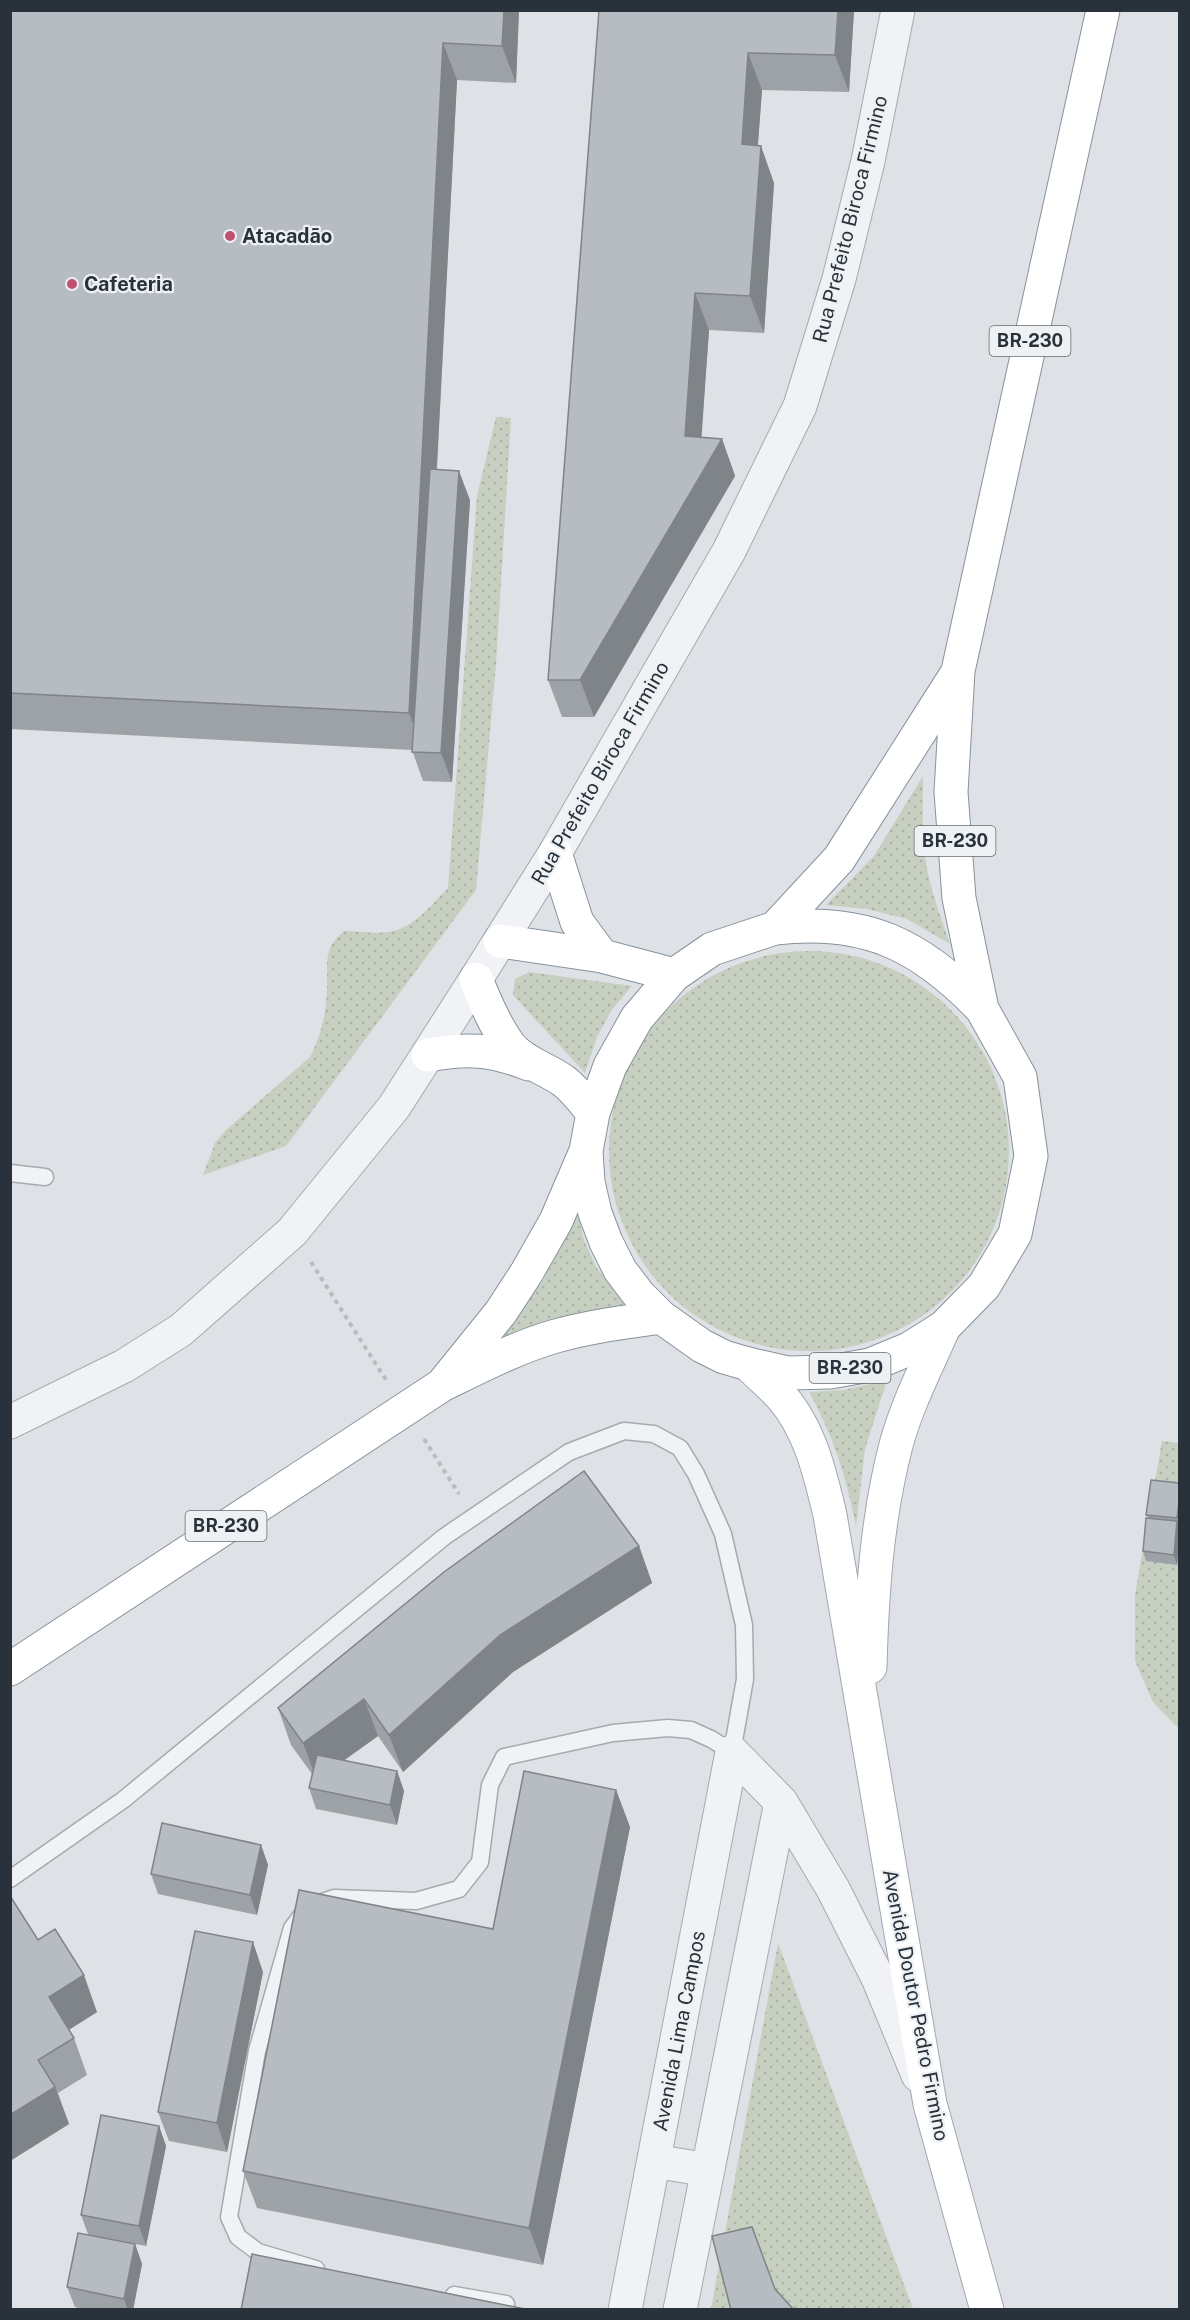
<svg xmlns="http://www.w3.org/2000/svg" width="1190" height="2320" viewBox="0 0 1190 2320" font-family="'Public Sans',sans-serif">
	<defs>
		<pattern id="green-dots" width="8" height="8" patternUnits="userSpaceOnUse" patternTransform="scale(1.5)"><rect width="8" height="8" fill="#c6cfc0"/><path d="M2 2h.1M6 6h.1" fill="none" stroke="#aab2a6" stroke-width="1.8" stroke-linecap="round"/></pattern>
	</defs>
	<rect width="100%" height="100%" fill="#dee2e6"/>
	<!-- green -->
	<path fill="url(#green-dots)" d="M496,417L511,418L496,664L476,890L286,1146L203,1175L215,1143L226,1130L310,1057C321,1036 326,1014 327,990C328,978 325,960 330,948C333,941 339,936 344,931C358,931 374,934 388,932C413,929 431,905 448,888L477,496Z
		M923,776C923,805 921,835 926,864C931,891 941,918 950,944L907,919L867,909L826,905L874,856Z
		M609 1151a200 200 0 1 1 400 0a200 200 0 1 1-400 0Z
		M529,972L632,986L611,1011L597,1037L585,1073L513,995L515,979Z
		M577,1208L584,1240L596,1267L629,1307L493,1345L544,1279Z
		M887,1380L865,1449L856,1527C847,1479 833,1435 809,1392L844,1390Z
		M1162,1441L1179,1443V1729L1153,1702L1135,1661V1594Z
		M778,1943L913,2309H711Z"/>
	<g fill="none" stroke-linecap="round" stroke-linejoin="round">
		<!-- service casing -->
		<g stroke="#a4aaaf" stroke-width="19">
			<path id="service" d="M10,1173L45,1177
				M10,1879L123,1800L444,1537L569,1452L624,1431L654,1434L680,1448L696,1474L723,1534L744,1625L745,1679L732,1752L711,1739L691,1730L668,1728L613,1733L504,1757L490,1785L480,1862L459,1889L416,1901L334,1898L308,1907L292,1928L257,2051L229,2217L238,2237L258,2252L316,2269
				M454,2295L506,2304"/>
		</g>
		<!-- minor casing -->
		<g stroke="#a4aaaf" stroke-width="35">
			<path id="minor" d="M10,1422L124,1366L181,1330L292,1232L394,1107L476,979L555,853L729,551L800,406L839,279L868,161L898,10
				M732,1752L781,1802L833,1889L878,1978L918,2075
				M654,2161L708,2170
				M625,2310L732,1752
				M680,2310L781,1802"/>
		</g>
		<!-- primary casing -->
		<g stroke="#9fa8b0" stroke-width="35">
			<path id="primary" d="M748,1364C759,1375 771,1385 781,1396C810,1429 820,1473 830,1515L930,2104L987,2310
				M870,1667C872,1593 877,1518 896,1445C907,1404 927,1366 944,1327"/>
		</g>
		<!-- trunk casing -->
		<g stroke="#87929b" stroke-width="35">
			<path id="trunk" d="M555,853L577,922L602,956
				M775,928C865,918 920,944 982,1009
				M500,941L602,956L674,975
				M476,979C485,1002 495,1026 510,1046C524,1063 548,1069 565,1082C576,1091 584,1102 593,1113
				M428,1055C469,1048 490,1049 529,1064
				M586,1151L588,1182L595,1213L606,1242L620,1270L639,1295L661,1317L702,1346L724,1357L748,1364L788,1373L830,1372L870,1365L909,1349L944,1327L984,1286L1015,1234L1031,1156L1020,1077L982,1009L959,898L951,792L958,671L1103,10
				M442,1385L501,1312L527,1272L556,1221L586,1151L593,1113L610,1066L637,1018L674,975L712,949L775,928L839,859L956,675
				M10,1669L442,1385C479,1367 517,1347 556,1336C591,1326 626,1322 661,1317"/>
		</g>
		<!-- path -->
		<path stroke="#b8bcc1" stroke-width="4" stroke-dasharray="4.5 4.5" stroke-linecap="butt" d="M311,1262L386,1380
			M424,1439L459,1494"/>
		<!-- service -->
		<use href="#service" stroke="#f0f2f5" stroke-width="16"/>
		<!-- minor -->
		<use href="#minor" stroke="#f0f2f5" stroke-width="33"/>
		<!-- primary -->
		<use href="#primary" stroke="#fff" stroke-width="33"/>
		<!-- trunk -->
		<use href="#trunk" stroke="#fff" stroke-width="33"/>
	</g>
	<!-- wall -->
	<path fill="#9da2a7" d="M10,10H519L516,83L457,80L437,469L470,500L452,782L423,781L412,750L10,729Z
		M599,10H854L849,92L762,90L758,145L774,183L764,333L709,330L701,437L722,439L735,476L594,717H562L548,680Z
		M1179,1483V1545L1177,1565L1146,1561L1143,1551L1148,1518L1146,1515Z
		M639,1546L652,1583L513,1672L403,1772L378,1736L344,1760L397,1771L404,1791L397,1825L316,1809L309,1788L312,1774L291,1745L278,1708Z
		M616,1790L630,1827L543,2265L257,2208L243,2171L493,1929Z
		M261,1845L268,1865L257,1915L158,1894L151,1874Z
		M38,1940L97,2012L69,2030L74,2038L87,2075L58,2093L69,2124L10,2161Z
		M263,1972L227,2152L169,2141L158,2112Z
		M159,2126L166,2146L146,2246L135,2244L142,2264L133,2310H85L75,2307L67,2287L88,2234L81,2215Z"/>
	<!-- shaded-wall -->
	<path fill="#7f8488" d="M504,10H519L516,83L502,46Z
		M838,10H854L849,92L835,55Z
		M443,43L457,80L422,750L409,713Z
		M748,53L762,90L755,181L742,144Z
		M761,146L774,183L764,333L750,296Z
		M695,293L709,330L699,473L685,436Z
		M722,439L735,476L594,717L580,680Z
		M459,471L470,500L452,782L441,753Z
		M1179,1502V1524L1177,1518Z
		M1177,1521L1179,1528V1545L1177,1565L1174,1555Z
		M639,1546L652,1583L513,1672L403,1772L389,1735L500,1635Z
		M364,1699L378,1736L317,1780L303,1743Z
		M397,1771L404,1791L397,1825L390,1805Z
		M616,1790L630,1827L543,2265L529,2228Z
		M261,1845L268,1865L257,1915L250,1895Z
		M253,1942L263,1972L227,2152L217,2123Z
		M84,1975L97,2012L62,2034L49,1997Z
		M55,2087L69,2124L10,2161V2115Z
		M159,2126L166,2146L146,2246L139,2226Z
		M135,2244L142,2264L133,2310H128L124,2299Z"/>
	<!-- building -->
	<path fill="#b6bcc2" stroke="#7f8488" stroke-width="1.5" d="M10,10H504L502,46L443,43L409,713L10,693Z
		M599,10H838L835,55L748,53L742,144L761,146L750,296L695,293L685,436L722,439L580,680H548Z
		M430,469L459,471L441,753L412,752Z
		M584,1471L639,1546L500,1635L389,1735L364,1699L303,1743L278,1708L444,1572Z
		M1151,1480L1179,1483V1502L1177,1518L1146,1515Z
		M1146,1518L1177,1521L1174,1555L1143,1551Z
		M317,1755L397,1771L390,1805L309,1788Z
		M524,1771L616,1790L529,2228L243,2171L299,1890L493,1929Z
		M162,1823L261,1845L250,1895L151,1874Z
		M12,1899L38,1940L55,1929L84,1975L49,1997L74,2038L38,2060L55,2087L10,2115V1900Z
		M195,1931L253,1942L217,2123L158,2112Z
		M101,2115L159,2126L139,2226L81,2215Z
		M752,2227L775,2289L794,2310H731L712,2236Z
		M78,2233L135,2244L124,2299L67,2287Z
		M252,2254L530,2310H241Z"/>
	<!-- markers -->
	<g fill="#be5071" stroke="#edf1f4" stroke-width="2">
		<circle cx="230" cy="236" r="6"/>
		<circle cx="72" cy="284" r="6"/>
	</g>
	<g text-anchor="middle" stroke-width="4.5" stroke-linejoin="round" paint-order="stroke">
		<!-- shield labels -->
		<g fill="#edf1f4" stroke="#646b72" stroke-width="1.5">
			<rect x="989.5" y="326" width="81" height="30" rx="4.5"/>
			<rect x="914.5" y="826" width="81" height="30" rx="4.5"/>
			<rect x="809.5" y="1353" width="81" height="30" rx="4.5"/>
			<rect x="185.5" y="1511" width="81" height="30" rx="4.5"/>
		</g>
		<g font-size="18" font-weight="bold" fill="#29323b">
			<text x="1030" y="347">BR-230</text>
			<text x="955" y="847">BR-230</text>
			<text x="850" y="1374">BR-230</text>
			<text x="226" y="1532">BR-230</text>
		</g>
		<!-- street labels -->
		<g font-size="20" fill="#29323b" stroke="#edf1f4">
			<text transform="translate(850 219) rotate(-76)" y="7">Rua Prefeito Biroca Firmino</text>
			<text transform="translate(600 773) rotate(-60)" y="7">Rua Prefeito Biroca Firmino</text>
			<text transform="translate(916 2005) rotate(79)" y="7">Avenida Doutor Pedro Firmino</text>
			<text transform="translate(679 2031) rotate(-79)" y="7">Avenida Lima Campos</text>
		</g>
		<!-- poi labels -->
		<g font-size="20" font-weight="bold" fill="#29323b" stroke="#edf1f4" text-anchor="start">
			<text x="242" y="243">Atacadão</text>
			<text x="84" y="291">Cafeteria</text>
		</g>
	</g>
	<!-- border -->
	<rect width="1190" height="2320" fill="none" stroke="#29323b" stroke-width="24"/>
</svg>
